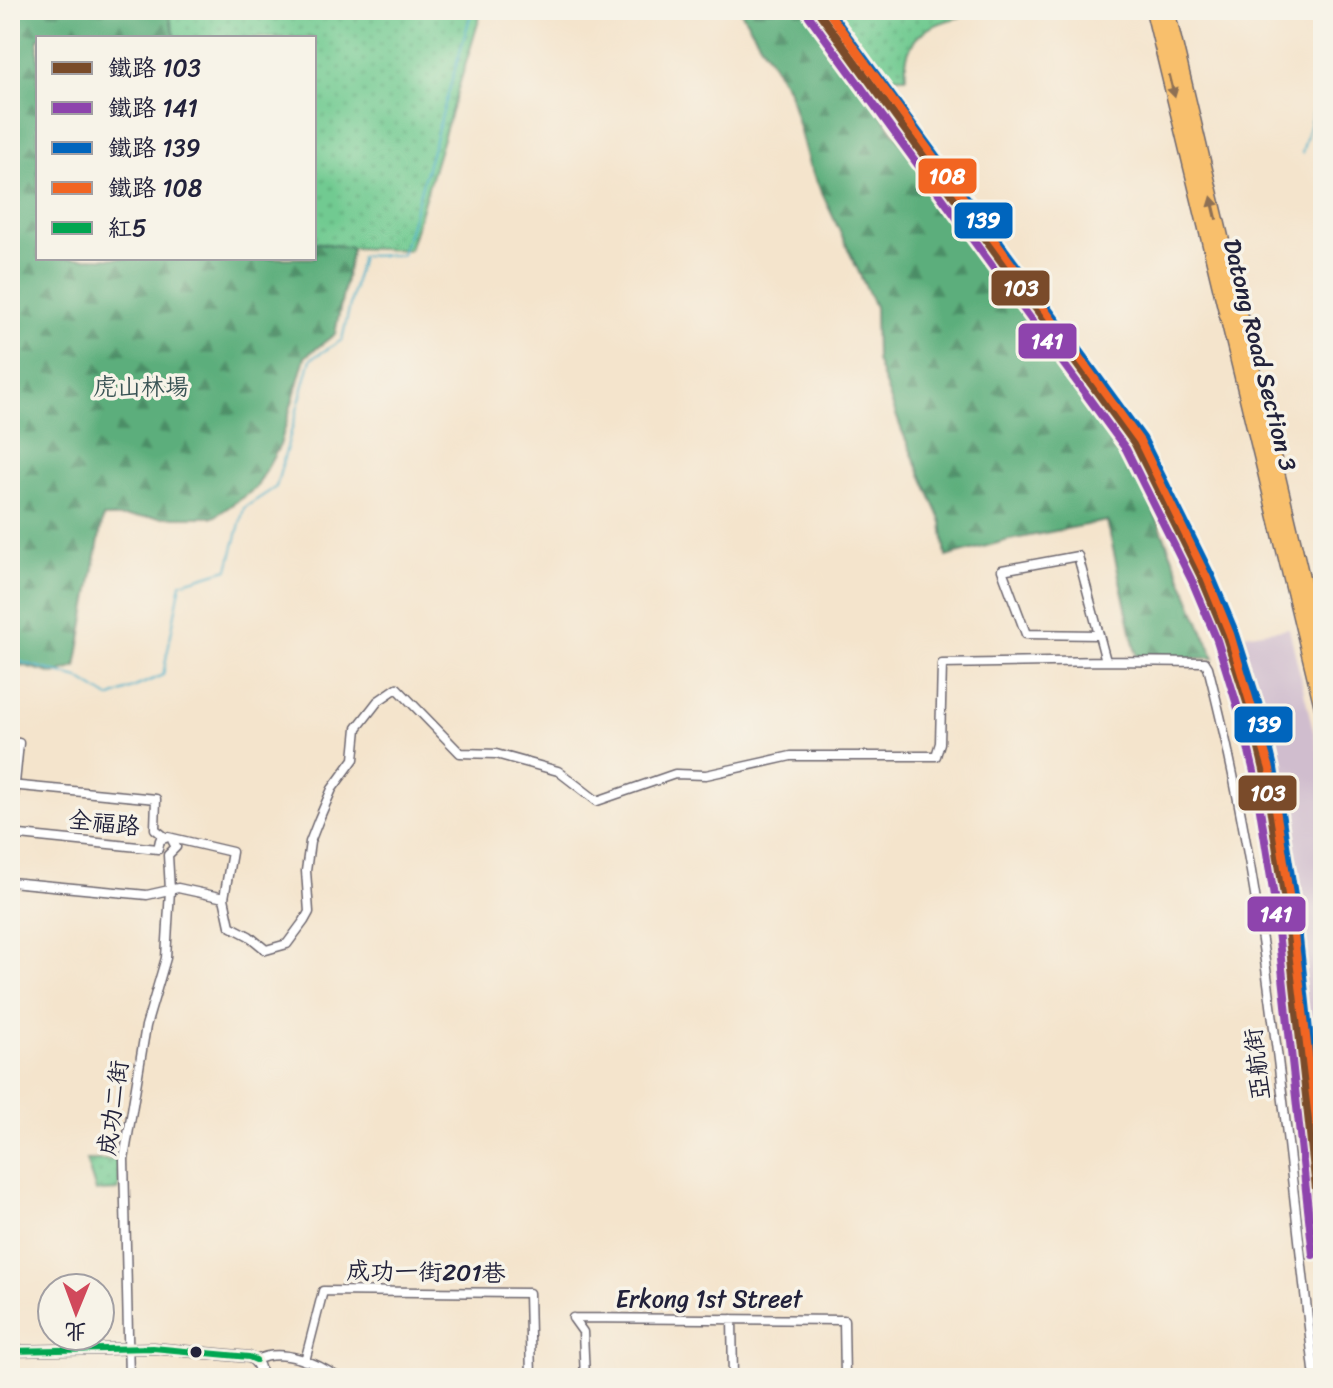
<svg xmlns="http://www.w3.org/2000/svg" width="1333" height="1388" viewBox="0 0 1333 1388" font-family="Sriracha,'LXGW WenKai TC',sans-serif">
	<defs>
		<pattern id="grass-dots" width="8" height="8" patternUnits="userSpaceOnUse" patternTransform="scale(2)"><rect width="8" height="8" fill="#71ca91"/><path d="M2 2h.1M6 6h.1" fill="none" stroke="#62ad7e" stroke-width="1.8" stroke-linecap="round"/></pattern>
		<pattern id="forest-firs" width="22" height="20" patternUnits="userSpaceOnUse" patternTransform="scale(2)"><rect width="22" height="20" fill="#5cae7b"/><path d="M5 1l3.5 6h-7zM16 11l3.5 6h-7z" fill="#4c8d66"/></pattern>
	</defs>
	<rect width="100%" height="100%" fill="#f7f3e8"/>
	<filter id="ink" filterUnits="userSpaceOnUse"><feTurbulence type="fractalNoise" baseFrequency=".0125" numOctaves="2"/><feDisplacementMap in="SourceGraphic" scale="16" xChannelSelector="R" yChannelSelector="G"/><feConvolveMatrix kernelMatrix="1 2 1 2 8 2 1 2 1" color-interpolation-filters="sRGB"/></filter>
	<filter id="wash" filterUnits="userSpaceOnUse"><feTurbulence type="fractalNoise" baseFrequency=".006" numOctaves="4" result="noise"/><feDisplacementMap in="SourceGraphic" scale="32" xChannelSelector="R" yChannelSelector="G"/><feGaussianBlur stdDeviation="1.8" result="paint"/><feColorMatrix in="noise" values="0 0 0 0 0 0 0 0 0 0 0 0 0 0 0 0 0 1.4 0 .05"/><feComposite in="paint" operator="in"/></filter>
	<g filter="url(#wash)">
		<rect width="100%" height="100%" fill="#f4e4cc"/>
		<!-- industrial -->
		<path fill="#d0bdce" d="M1289,628L1323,772V1152L1283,809L1265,722L1237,636Z"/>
		<!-- grass -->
		<path fill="url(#grass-dots)" stroke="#4a7666" stroke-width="2" d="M167,10H482L409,250L352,248L314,242V38H176Z
			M834,10H989C949,21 901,23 906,77H883Z
			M86,1160H119V1190L96,1191Z"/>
		<!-- forest -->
		<path fill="url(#forest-firs)" stroke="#3f685b" stroke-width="2" d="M10,10H167L176,38H38V258H314V242L352,248L335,334L305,357L280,445L256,488L214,517H103L76,667L54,674L10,662Z
			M740,10H808L912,158L1066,356L1144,487L1214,658H1137L1107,521L1009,540L946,557L942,522L902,431L876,360L875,307L809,165L789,91Z"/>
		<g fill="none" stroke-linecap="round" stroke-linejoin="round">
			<!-- stream -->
			<path stroke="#4aafc9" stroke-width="2" d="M1302,153L1320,86L1323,83
				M1237,253L1259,358
				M10,659L78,678L109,698L163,675L181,583L228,569L244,508L276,487L311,359L342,340L361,256L402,255L472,10"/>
		</g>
	</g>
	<g filter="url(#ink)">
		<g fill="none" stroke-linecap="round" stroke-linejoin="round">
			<!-- minor casing -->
			<g stroke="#6c666e" stroke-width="11">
				<path id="minor" d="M1099,635L1026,634L1002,570L1078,556L1106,661
					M10,742L19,743L10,833
					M10,785L156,799L155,829L165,837
					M10,834L158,849L160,840L168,837L232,852L224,898L230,926L249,936L266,950L287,944L304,921L309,912L306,871L310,842L319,819L332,789L354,759L357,728L378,701L397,688L460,753L496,754L558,771L597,801L675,774L706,775L791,756H936L940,743L942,664L1106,661L1205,662L1208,667C1268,898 1286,1141 1315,1378
					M10,882L147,895L178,888L224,898
					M573,1318L844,1320L845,1378
					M573,1318L583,1332L585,1378
					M732,1319L733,1378
					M256,1360C282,1347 317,1363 339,1378
					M305,1361L323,1291L529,1293L531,1378
					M129,1378L124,1159L146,1026L166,958L170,890L168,855L176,847L171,838"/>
			</g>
			<!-- tertiary casing -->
			<g stroke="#6c666e" stroke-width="13">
				<path id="tertiary" d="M10,1351L153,1348L249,1357C259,1362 260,1368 260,1378"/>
			</g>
			<!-- primary casing -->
			<g stroke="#6c666e" stroke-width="17">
				<path id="primary" d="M1153,10L1323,711
					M1167,10L1323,666"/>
			</g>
			<!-- minor -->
			<use href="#minor" stroke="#fff" stroke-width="8"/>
			<!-- tertiary -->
			<use href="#tertiary" stroke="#fff" stroke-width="10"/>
			<!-- primary -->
			<use href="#primary" stroke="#f8bf6c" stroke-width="14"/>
			<!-- bus-1 casing -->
			<g stroke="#f7f3e8" stroke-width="12">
				<path id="bus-1" d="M10,1351L153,1348L249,1357L256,1360"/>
			</g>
			<!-- bus-1 -->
			<use href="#bus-1" stroke="#00a651" stroke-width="6"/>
			<!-- rail-1 casing -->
			<g stroke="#f7f3e8" stroke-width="14">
				<path id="rail-1" d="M817,10L1135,444L1202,579L1226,637L1251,715L1264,770L1285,902L1323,1254"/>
			</g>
			<!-- rail-2 casing -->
			<g stroke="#f7f3e8" stroke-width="14">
				<path id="rail-2" d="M809,16L1126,449L1193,583L1217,640L1241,718L1254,772L1275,903L1313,1255"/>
			</g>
			<!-- rail-3 casing -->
			<g stroke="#f7f3e8" stroke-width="14">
				<path id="rail-3" d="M829,10L1143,438L1211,575L1236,634L1261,712L1274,768L1295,901L1323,1161"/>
			</g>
			<!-- rail-4 casing -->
			<g stroke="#f7f3e8" stroke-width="14">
				<path id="rail-4" d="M827,10L1140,441L1207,578L1230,634L1270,769L1290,901L1323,1179"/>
			</g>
			<!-- rail-1 -->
			<use href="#rail-1" stroke="#7a4b2a" stroke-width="8"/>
			<!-- rail-2 -->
			<use href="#rail-2" stroke="#8e44ad" stroke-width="8"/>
			<!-- rail-3 -->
			<use href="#rail-3" stroke="#0065bd" stroke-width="8"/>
			<!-- rail-4 -->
			<use href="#rail-4" stroke="#f26522" stroke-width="8"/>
		</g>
		<!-- one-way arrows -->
		<defs><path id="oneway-solid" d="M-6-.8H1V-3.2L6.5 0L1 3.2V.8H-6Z" transform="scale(2)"/></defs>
		<g fill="#8d7054">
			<use href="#oneway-solid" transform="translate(1172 86) rotate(76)"/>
			<use href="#oneway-solid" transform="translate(1214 208) rotate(-103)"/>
		</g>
	</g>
	<!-- markers -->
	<circle fill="#22223b" stroke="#f7f3e8" stroke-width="3" cx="196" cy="1352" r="7"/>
	<g text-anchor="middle" stroke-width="7" stroke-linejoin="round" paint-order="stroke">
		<!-- street labels -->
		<g font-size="24" fill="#22223b" stroke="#f7f3e8">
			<text transform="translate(1260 355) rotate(76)" y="8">Datong Road Section 3</text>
			<text transform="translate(104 823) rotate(6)" y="8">全福路</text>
			<text transform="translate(1257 1064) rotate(-97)" y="8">亞航街</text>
			<text transform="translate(113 1108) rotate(-82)" y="8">成功二街</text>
			<text transform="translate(426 1272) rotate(1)" y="8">成功一街201巷</text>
			<text x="709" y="1307">Erkong 1st Street</text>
		</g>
		<!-- park labels -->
		<g font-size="24" fill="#3a5455" stroke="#f7f3e8">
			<text x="141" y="395">虎山林場</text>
		</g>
	</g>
	<g stroke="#f7f3e8" stroke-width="3">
		<rect x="917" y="157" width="61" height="38" rx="8" fill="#f26522"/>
		<rect x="953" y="201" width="61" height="39" rx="8" fill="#0065bd"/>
		<rect x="990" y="269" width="61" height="38" rx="8" fill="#7a4b2a"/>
		<rect x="1017" y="322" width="61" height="38" rx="8" fill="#8e44ad"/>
		<rect x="1233" y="705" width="61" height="39" rx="8" fill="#0065bd"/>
		<rect x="1237" y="774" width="61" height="38" rx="8" fill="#7a4b2a"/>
		<rect x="1246" y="895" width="61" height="38" rx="8" fill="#8e44ad"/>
	</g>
	<g font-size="22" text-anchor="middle" font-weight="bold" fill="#fff">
		<text x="947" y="184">108</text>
		<text x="983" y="228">139</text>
		<text x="1021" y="296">103</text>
		<text x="1047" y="349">141</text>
		<text x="1264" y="732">139</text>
		<text x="1268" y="801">103</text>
		<text x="1276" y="922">141</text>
	</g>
	<!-- margin -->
	<rect width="1333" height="1388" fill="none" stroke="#f7f3e8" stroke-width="40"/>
	<!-- legend -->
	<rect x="36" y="36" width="280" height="224" fill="#f7f3e8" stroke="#a29fa3" stroke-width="2"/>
	<rect x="52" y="62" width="40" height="12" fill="#7a4b2a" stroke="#a29fa3" stroke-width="2"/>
	<text x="108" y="76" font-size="24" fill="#22223b">鐵路 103</text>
	<rect x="52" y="102" width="40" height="12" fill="#8e44ad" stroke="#a29fa3" stroke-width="2"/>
	<text x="108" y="116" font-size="24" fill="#22223b">鐵路 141</text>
	<rect x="52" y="142" width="40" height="12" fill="#0065bd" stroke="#a29fa3" stroke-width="2"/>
	<text x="108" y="156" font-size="24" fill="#22223b">鐵路 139</text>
	<rect x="52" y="182" width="40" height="12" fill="#f26522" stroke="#a29fa3" stroke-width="2"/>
	<text x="108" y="196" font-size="24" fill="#22223b">鐵路 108</text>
	<rect x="52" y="222" width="40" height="12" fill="#00a651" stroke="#a29fa3" stroke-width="2"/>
	<text x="108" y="236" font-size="24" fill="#22223b">紅5</text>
	<!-- north arrow -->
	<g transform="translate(76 1312) rotate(181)"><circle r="38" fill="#f7f3e8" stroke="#a29fa3" stroke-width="2"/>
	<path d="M0-6L14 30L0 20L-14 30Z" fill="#d1495b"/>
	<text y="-12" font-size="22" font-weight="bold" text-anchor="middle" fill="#22223b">北</text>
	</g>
</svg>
